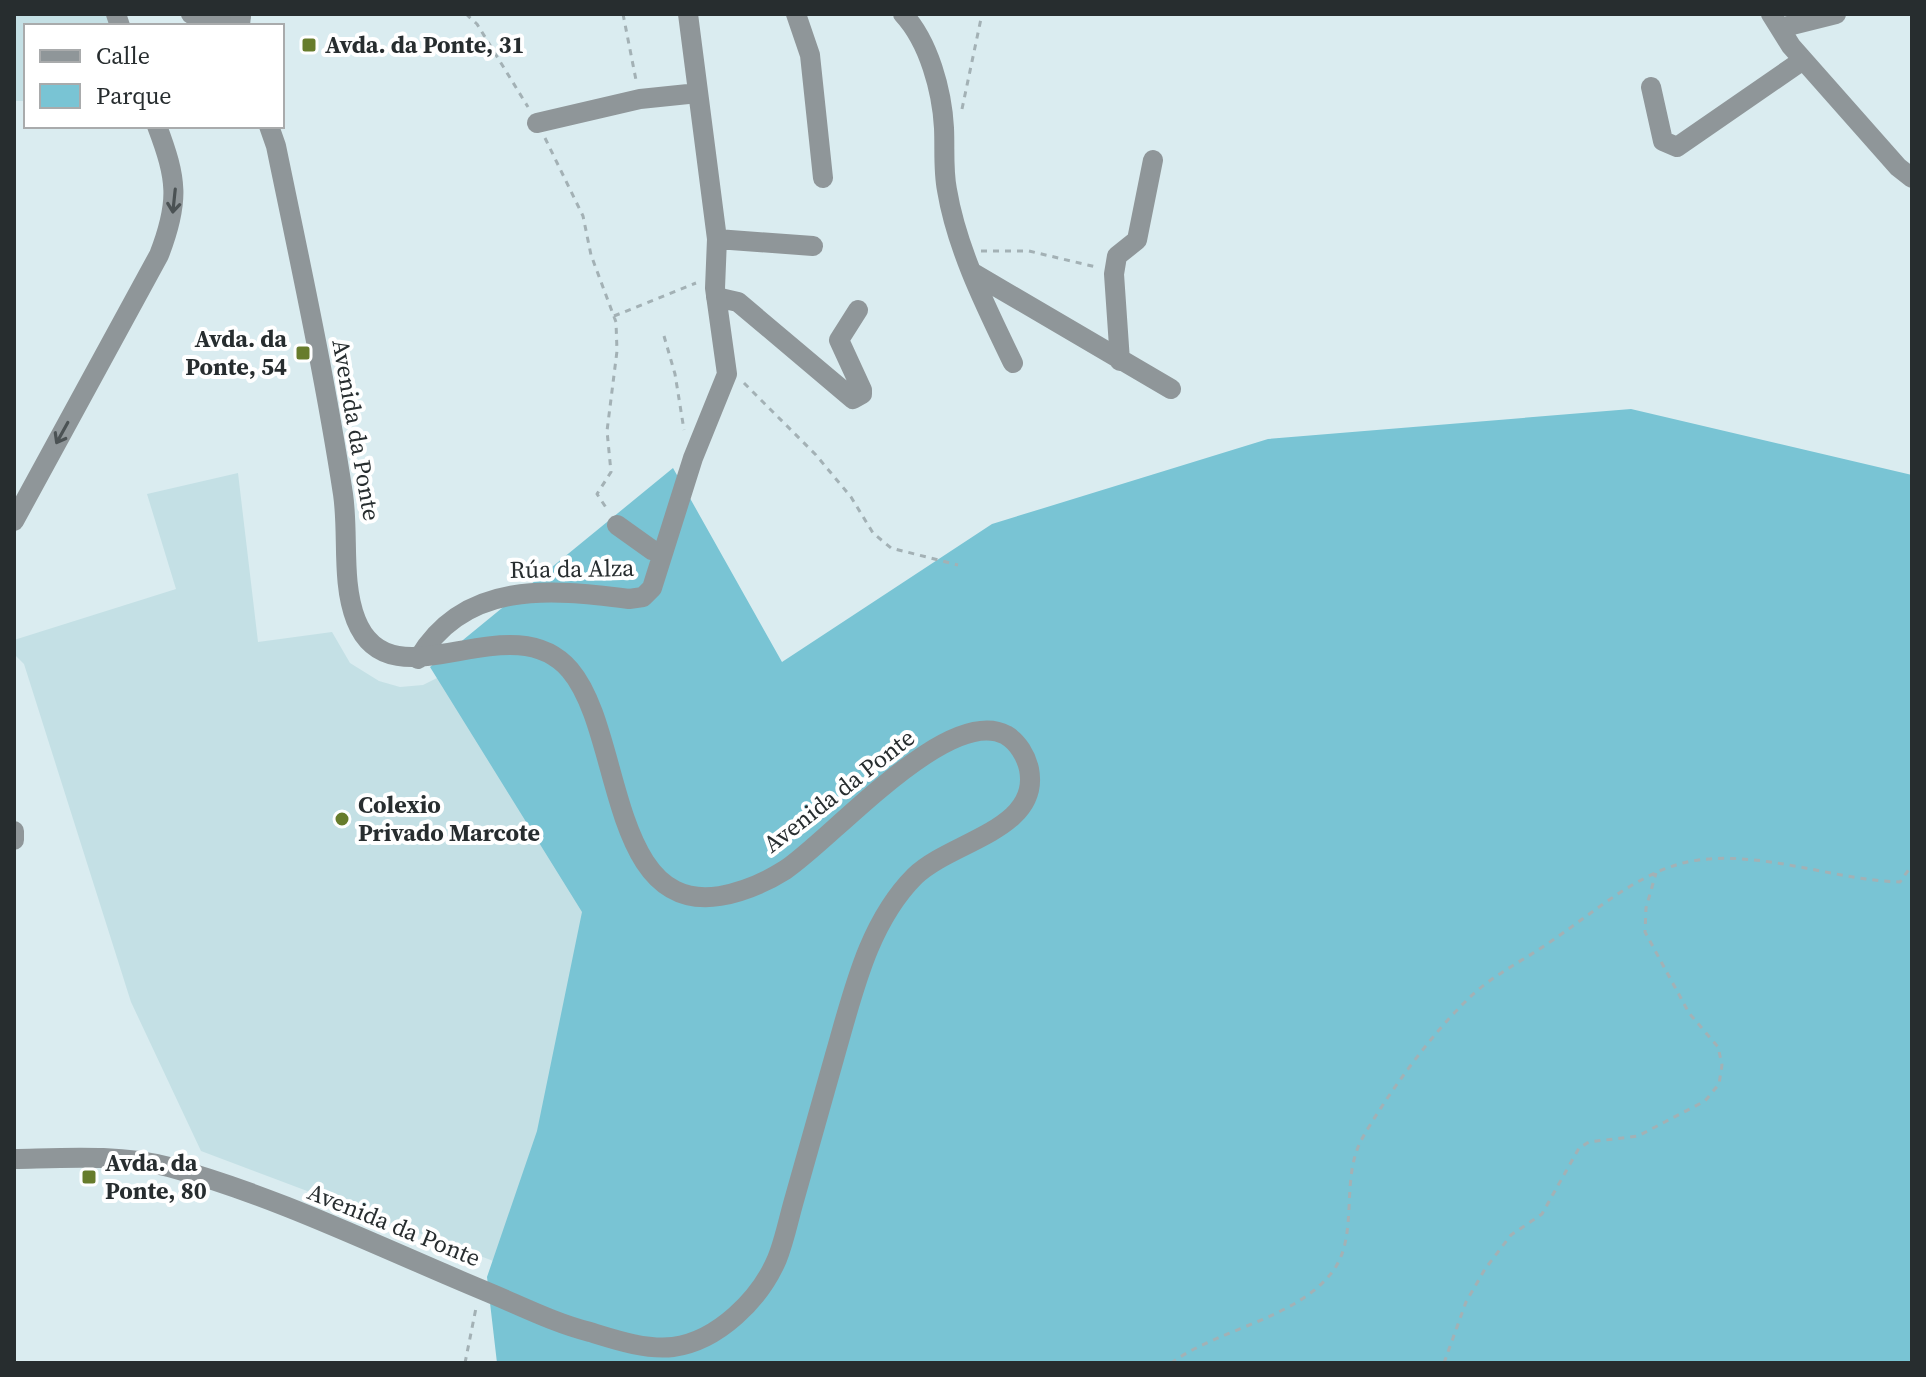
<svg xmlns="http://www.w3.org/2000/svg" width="1926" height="1377" viewBox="0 0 1926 1377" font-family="'Source Serif 4',serif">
	<rect width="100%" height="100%" fill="#daecf0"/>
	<!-- built -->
	<path fill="#c4e0e5" d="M14,14H107L110,26H26V101H14Z
		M238,473L258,642L332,632L350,663L379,681L400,687L423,685L459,667L657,968L517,1270L201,1151L131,1002L24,664L14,654V640L176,589L147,494Z"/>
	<!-- green -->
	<path fill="#79c4d4" d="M1631,409L1912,475V1363H497L487,1277L537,1131L582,912L430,667L673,468L782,662L992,524L1268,439Z"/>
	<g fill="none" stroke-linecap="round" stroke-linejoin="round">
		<!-- path -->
		<path stroke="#a3b1b5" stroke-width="3" stroke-dasharray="6 6" stroke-linecap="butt" d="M466,14L477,24L528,107
			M623,14L636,80
			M962,109L982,14
			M545,138L583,216L591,255L616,322L617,351L607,431L611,472L597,494L607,509
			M981,251H1029L1096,267
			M614,316L696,283
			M664,336L675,374L684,430
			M744,383L816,455L851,497L873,533L891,548L958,565
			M465,1363L476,1308
			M1171,1363C1220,1328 1297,1319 1333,1271C1360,1234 1339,1178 1363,1137C1387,1095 1430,1036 1465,1002C1488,978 1517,964 1544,946C1595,913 1645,863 1708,859C1773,854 1836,880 1900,882L1912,865
			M1444,1363L1466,1302L1485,1269L1511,1235L1542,1214L1579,1148L1589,1142L1638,1136L1705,1101L1719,1084L1722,1065L1718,1047L1689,1013L1645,932L1646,908L1656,873"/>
		<!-- minor -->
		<path stroke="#8f9699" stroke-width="20" d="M116,14L120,26
			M191,14L203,19L241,16
			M796,14L810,55L823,178
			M903,14C929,42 942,91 944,128C945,149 943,170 947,190C957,250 987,309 1013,363
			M1771,14L1791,46L1898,167L1912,178
			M1780,28L1836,14
			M1651,87L1663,141L1677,147L1803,60
			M537,123L640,99L698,93
			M717,239L813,246
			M973,273L1171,389
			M716,297L738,302L853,399L862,394V390L839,340L858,310
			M1120,361L1114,274L1117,256L1137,240L1153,160
			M14,521L159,255C180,201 177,179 157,126
			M617,525L652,550L663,553
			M418,659C465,580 550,589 629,599L643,597L652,588L693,458L727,374L715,288L717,239L688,14
			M14,831V840"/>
		<!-- tertiary -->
		<path stroke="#8f9699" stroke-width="20" d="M240,26L241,14
			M14,1159C65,1158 119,1154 169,1167C277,1196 381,1248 485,1291C519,1305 554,1323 590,1332C616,1340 646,1350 673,1347C718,1341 760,1299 777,1259C784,1242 788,1222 793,1204C807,1155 821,1105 835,1055C853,993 868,923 915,876C951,841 1041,830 1029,769C1026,756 1018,742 1006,735C948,704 831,840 785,870C766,882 742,892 720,896C608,914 623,732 570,670C510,600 391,709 356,620C341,582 349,534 343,494C325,377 300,262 276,146L269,126"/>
	</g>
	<!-- one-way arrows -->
	<defs><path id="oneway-shaft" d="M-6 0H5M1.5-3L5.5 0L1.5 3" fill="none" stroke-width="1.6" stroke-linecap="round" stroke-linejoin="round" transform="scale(2)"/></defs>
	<g stroke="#4b5254">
		<use href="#oneway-shaft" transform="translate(174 201) rotate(96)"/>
		<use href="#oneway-shaft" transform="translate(62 433) rotate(119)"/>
	</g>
	<!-- markers -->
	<g fill="#677c2c" stroke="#fff" stroke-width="3">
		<rect x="301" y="37" width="16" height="16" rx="4"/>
		<rect x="295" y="345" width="16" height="16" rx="4"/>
		<circle cx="342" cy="819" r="8"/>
		<rect x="81" y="1169" width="16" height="16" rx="4"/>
	</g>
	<g text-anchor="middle" stroke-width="8" stroke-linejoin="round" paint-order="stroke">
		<!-- poi labels -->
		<g font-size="24" font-weight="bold" fill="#272d2f" stroke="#fff" text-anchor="start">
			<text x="325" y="53">Avda. da Ponte, 31</text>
			<text x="287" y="347" text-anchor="end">Avda. da<tspan x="287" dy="28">Ponte, 54</tspan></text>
			<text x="358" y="813">Colexio<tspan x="358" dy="28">Privado Marcote</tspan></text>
			<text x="105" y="1171">Avda. da<tspan x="105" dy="28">Ponte, 80</tspan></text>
		</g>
		<!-- street labels -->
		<g font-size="24" fill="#272d2f" stroke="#fff">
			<text transform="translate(356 430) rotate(80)" y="8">Avenida da Ponte</text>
			<text transform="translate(572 569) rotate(-1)" y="8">Rúa da Alza</text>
			<text transform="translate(839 791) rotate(-38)" y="8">Avenida da Ponte</text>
			<text transform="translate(394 1225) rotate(22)" y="8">Avenida da Ponte</text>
		</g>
	</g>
	<!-- border -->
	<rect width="1926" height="1377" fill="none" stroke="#272d2f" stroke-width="32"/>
	<!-- legend -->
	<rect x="24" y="24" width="260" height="104" fill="#ffffff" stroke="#a9abac" stroke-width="2"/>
	<rect x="40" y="50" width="40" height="12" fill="#8f9699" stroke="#a9abac" stroke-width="2"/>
	<text x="96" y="64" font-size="24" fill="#272d2f">Calle</text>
	<rect x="40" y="84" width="40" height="24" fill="#79c4d4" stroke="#a9abac" stroke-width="2"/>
	<text x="96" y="104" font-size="24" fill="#272d2f">Parque</text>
</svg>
